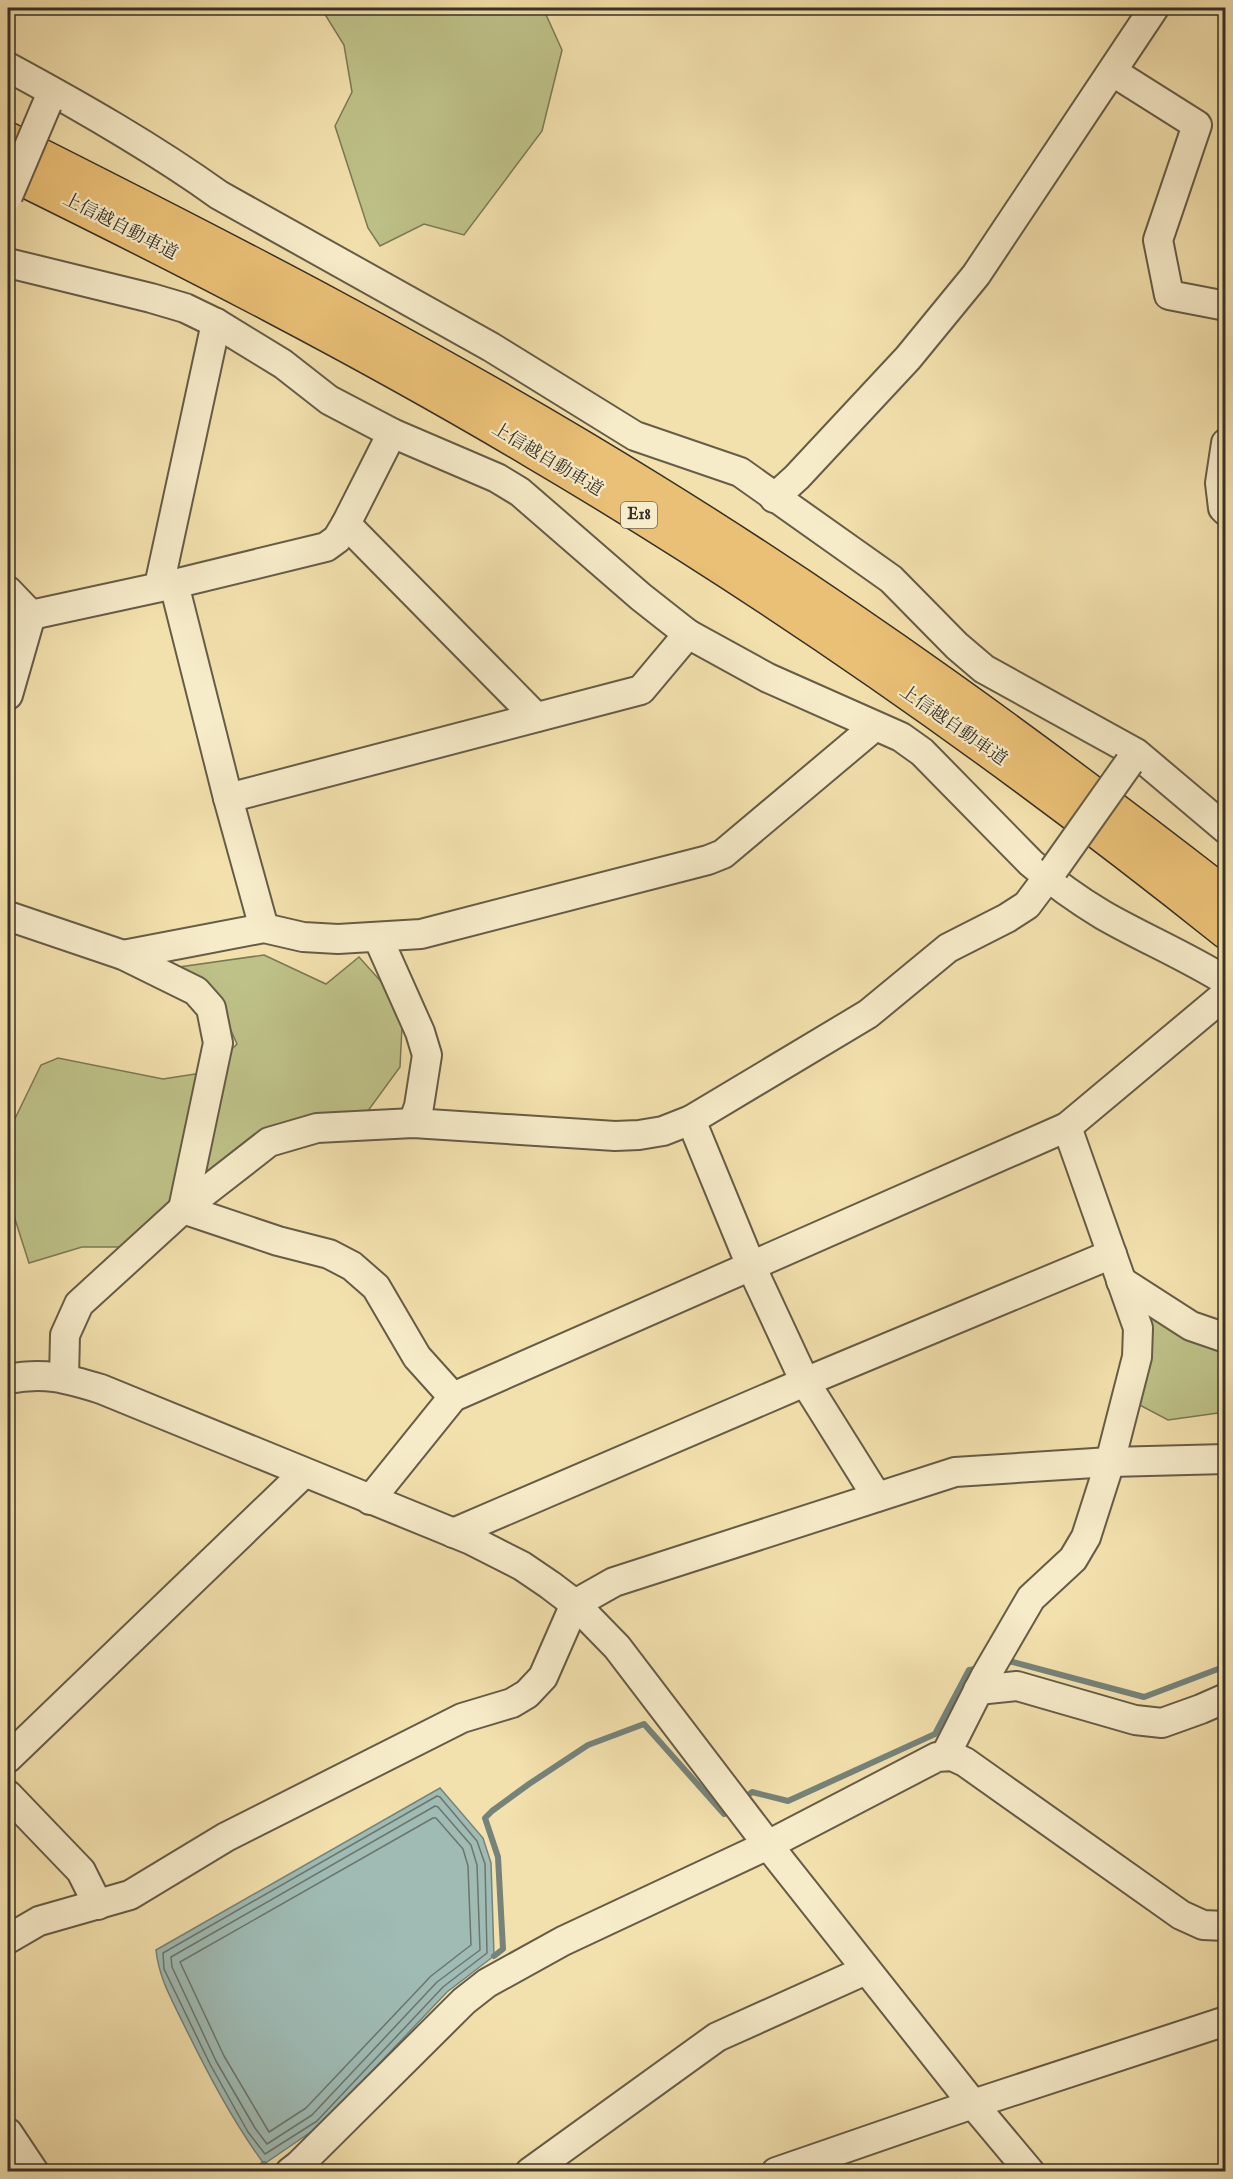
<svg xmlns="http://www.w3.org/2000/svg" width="1233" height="2179" font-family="'IM FELL English','Noto Serif JP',serif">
<rect width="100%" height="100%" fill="#f3e1ad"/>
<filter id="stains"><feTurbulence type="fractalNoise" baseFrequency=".00333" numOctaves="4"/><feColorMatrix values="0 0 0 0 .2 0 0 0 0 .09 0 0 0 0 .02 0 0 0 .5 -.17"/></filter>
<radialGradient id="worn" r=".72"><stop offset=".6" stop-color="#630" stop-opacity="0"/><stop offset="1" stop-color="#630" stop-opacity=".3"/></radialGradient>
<!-- green -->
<g fill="#bec288" stroke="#7a7956" stroke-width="1.5">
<polygon points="321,8 543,8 562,50 542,131 464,235 424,224 380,246 368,228 335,126 352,92 344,45"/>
<polygon points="264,955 326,984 359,957 403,1006 400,1067 362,1119 322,1117 184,1193 121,1247 82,1247 29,1263 14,1216 8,1184 8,1133 41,1065 58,1058 163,1079 208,1072 237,1044 218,1001 172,968"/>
<polygon points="1143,1313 1191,1340 1225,1352 1225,1412 1168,1420 1134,1402"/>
</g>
<!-- water -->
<path fill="#9fbbb4" stroke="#75837b" stroke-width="1.5" d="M440 1788 483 1838 491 1863 494 1956 447 1992 321 2125 264 2164C232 2120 207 2072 183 2023 171 1998 159 1978 156 1950Z"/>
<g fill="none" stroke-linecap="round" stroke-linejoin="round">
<!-- shore -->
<g stroke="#6b766c" stroke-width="1.5">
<polygon points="437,1796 440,1797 477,1841 485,1864 487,1953 443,1987 317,2121 265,2154 248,2132 210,2064 164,1969 163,1953"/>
<polygon points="435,1806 438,1807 471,1845 477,1865 480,1950 437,1982 312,2115 267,2144 255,2128 216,2061 172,1967 171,1957"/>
<polygon points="433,1818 436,1818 463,1849 468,1866 471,1945 431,1976 306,2108 269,2132 224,2056 180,1962"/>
</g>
<!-- stream -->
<g stroke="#75837b" stroke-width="6">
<polyline points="1005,1662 1009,1661 1144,1697 1226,1666"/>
<polyline points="742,1800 752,1792 788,1801 935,1734 969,1670 981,1668"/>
<polyline points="494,1956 503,1949 498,1857 485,1818 492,1811 529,1784 588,1745 644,1724 724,1814 732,1808"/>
<polyline points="142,2172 148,2172"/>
<polyline points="252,2172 264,2164"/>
</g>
<!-- minor casing -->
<g stroke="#665c47" stroke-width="32">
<g id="minor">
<path d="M8 67C80 106 152 147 219 195L491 347 635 436 740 472 891 579 957 646 984 669 1136 753 1226 829"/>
<polyline points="1113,72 1197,125 1158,240 1169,295 1226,306"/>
<path d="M8 263 151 298 185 308 216 323 283 364 329 400 392 433 497 478 520 492 641 597 688 634 768 678 901 737 922 752 1031 863C1053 882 1078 900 1103 915 1143 938 1186 956 1226 981"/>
<polyline points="1226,443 1220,483 1223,508 1226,511"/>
<polyline points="774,498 797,477 908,358 976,275 1154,8"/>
<polyline points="346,524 536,717"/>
<polyline points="174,584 228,798 264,928"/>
<polyline points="159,586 216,323"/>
<polyline points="8,591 31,615"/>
<polyline points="31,615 174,584 326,547 337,539 346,524 392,433"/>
<polyline points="8,695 31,615"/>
<polyline points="228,798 641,690 688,634"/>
<polyline points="8,916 123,955 196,991 211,1008 218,1043 183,1209 278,1241 329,1254 352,1266 376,1287 417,1357 453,1397"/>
<polyline points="378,938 420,1032 427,1055 419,1106 413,1123"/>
<polyline points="123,955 264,928 303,937 338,939 421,934 708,860 723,854 874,727"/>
<polyline points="691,1120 751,1266 805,1382 877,1497"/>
<polyline points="1121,1281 1191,1326 1226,1338"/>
<polyline points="64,1378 65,1335 79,1304 183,1209 269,1142 317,1128 413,1123 615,1136 639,1135 663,1131 691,1120 868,1014 948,948 1007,918 1027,905 1054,869"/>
<path d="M8 1379C45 1372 65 1378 101 1389L471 1540 522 1566 550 1585 575 1604 617 1647 768 1845 973 2104 1030 2172"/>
<polyline points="370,1500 453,1397 1067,1127 1226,994"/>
<polyline points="453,1533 805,1382 1112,1254"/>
<polyline points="978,1690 1017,1686 1135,1720 1162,1723 1201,1709 1226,1698"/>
<polyline points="945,1756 985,1677 1031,1598 1073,1559 1086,1537 1110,1462 1137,1357 1138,1328 1067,1127"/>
<polyline points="8,1758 304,1473"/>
<polyline points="8,1795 81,1871 98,1905"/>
<polyline points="8,1939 39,1921 130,1895 226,1837 462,1718 512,1703 527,1694 543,1677 575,1604 614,1582 955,1472 1110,1462 1226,1459"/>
<polyline points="8,2133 34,2172"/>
<polyline points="290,2172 299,2165 464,2001 487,1983 563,1941 768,1845 937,1757 952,1756 965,1762 1181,1915 1203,1925 1226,1926"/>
<polyline points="530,2172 717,2037 866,1970"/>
<polyline points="776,2172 973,2104 1226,2021"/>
</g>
</g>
<!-- highway casing -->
<g stroke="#373025" stroke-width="36">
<g id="highway">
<path d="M8 139C227 249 445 361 654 491 853 614 1042 752 1226 895"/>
<path d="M8 172C185 259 361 349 531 450 774 593 1006 756 1226 932"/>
</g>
</g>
<!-- minor -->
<use href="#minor" stroke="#f7ecca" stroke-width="28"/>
<!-- highway -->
<use href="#highway" stroke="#eac076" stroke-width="33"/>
<!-- minor-bridge casing -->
<g stroke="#665c47" stroke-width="32" stroke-linecap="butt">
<g id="minor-bridge">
<polyline points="8,196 47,104"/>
<polyline points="1054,869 1129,763"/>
</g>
</g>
<!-- minor-bridge -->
<use href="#minor-bridge" stroke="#f7ecca" stroke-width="28"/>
</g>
<g text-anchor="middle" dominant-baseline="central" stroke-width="4.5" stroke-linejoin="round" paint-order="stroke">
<!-- shield labels -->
<rect fill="#f7ecca" stroke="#716856" stroke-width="1.5" x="621" y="502" width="36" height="26" rx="4.5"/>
<g font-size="16" font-weight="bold" fill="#373025">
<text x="639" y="515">E18</text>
</g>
<!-- street labels -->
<g font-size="18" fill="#373025" stroke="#f7ecca">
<text transform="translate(120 227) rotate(27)">上信越自動車道</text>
<text transform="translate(547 460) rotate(31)">上信越自動車道</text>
<text transform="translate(953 726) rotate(35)">上信越自動車道</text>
</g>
</g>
<!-- margin -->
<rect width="1233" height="2179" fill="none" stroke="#f3e1ad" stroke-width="30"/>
<rect x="9" y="9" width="1215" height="2161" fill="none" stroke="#373025" stroke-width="3"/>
<rect x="15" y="15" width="1203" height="2149" fill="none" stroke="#373025" stroke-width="1.5"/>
<rect width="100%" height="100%" filter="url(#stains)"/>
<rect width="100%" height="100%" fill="url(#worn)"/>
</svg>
